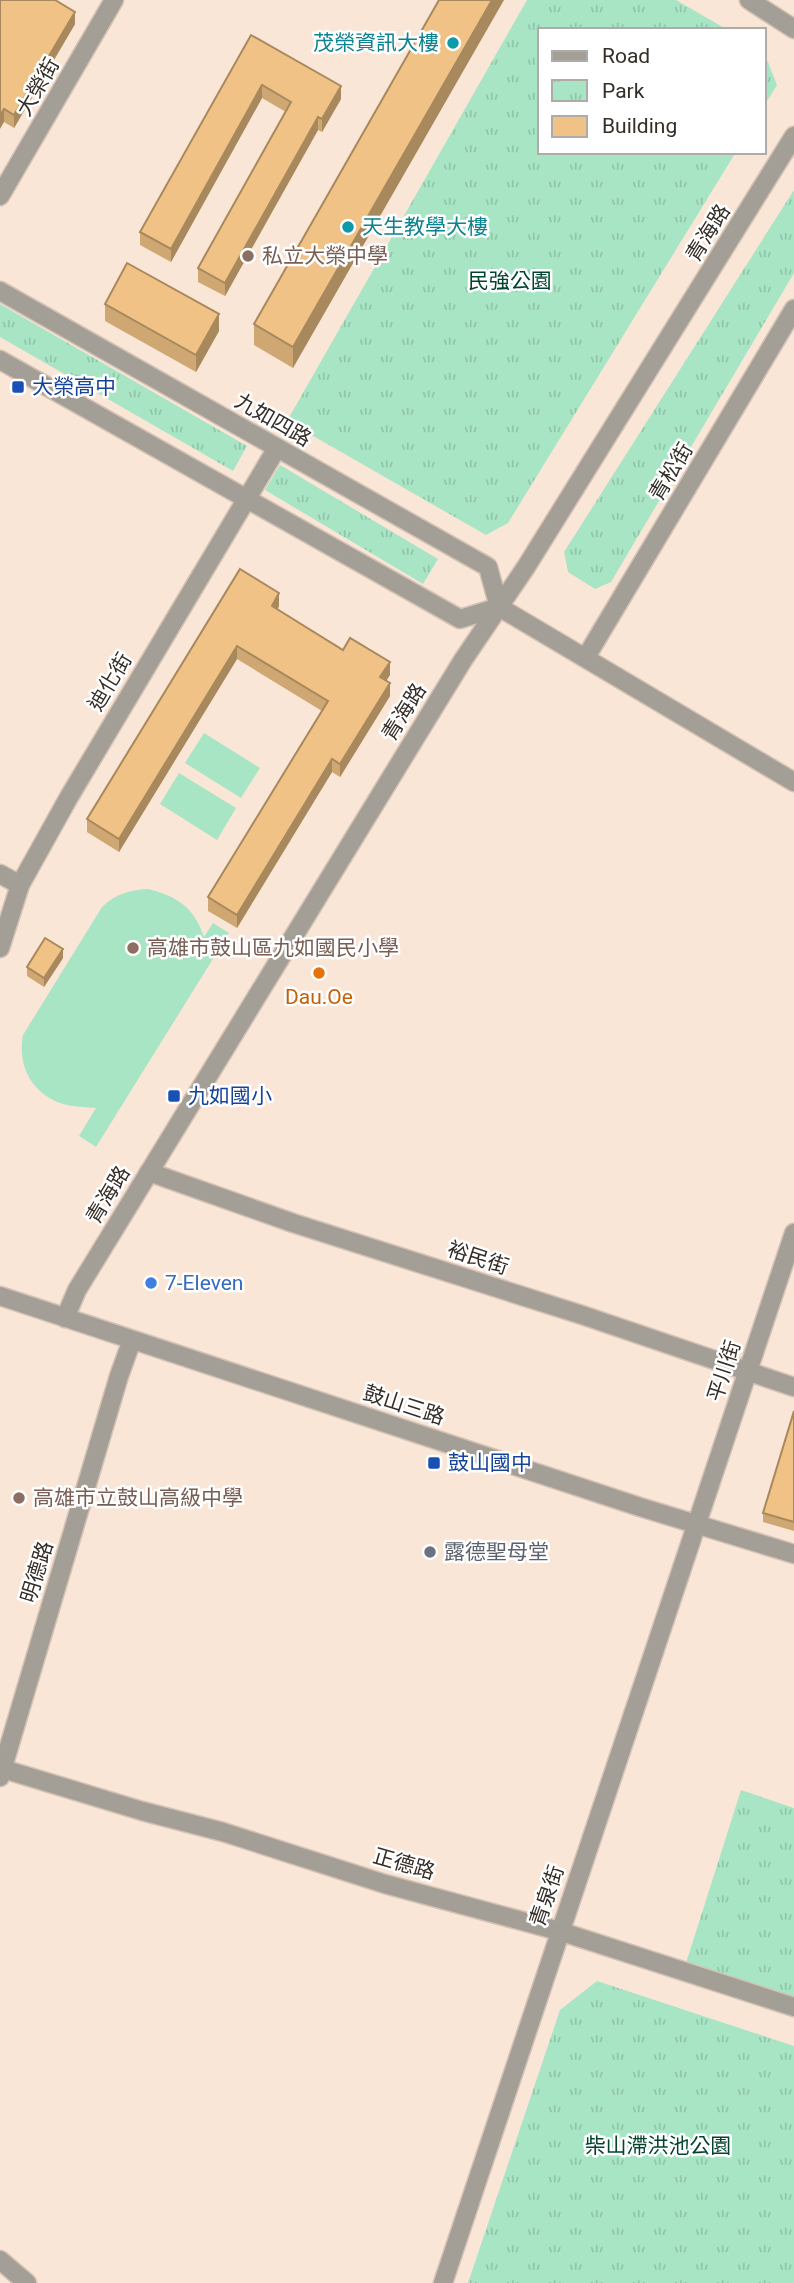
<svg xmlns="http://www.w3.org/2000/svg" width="794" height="2283" font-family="Roboto,'Noto Sans TC',sans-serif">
<defs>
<pattern id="park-tufts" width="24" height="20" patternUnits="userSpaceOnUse" patternTransform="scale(1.75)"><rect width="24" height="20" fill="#a8e5c5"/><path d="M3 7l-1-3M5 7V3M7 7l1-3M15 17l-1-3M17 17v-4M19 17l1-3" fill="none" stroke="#91c5a9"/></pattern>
</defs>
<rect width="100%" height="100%" fill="#fae6d7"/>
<!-- grass -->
<g fill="#a8e5c5">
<polygon points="204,733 260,768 241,798 185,763"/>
<polygon points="179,773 236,808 217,840 160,804"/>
<path d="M148 889C178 896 195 909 204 937L213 923 229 933 96 1147 79 1136 96 1108C85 1107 73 1107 63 1104 32 1094 17 1066 23 1035L102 907C116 894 129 890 148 889Z"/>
</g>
<!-- park -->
<g fill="url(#park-tufts)">
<polygon points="527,0 676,0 728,30 540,30 540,152 736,152 508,523 486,535 287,421"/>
<polygon points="764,52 777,85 764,106"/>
<polygon points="794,190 794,273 611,582 595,589 568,572 564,552"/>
<polygon points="0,304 247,446 233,471 0,337"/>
<polygon points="280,465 438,559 423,584 265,490"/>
<polygon points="741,1790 794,1808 794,1999 686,1963"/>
<polygon points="597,1981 794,2046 794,2283 468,2283 560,2010"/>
</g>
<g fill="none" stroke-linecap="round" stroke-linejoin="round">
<!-- minor casing -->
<g stroke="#d3c1b4" stroke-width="21">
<g id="minor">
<polyline points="0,196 114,0"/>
<polyline points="586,657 794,309"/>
<polyline points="0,874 20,885"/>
<polyline points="0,948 20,885 69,797 277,448"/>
<polyline points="149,1172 293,1223 582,1315 794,1387"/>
<polyline points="65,1318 77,1290 463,660 526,567 794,136"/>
<polyline points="0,1768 142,1811 223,1832 385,1884 559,1931 794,2007"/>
<polyline points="0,1777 119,1376 132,1340"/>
<polyline points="0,2260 27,2283"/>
<polyline points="443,2283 794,1233"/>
</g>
</g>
<!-- tertiary casing -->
<g stroke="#d3c1b4" stroke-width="21">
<g id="tertiary">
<polyline points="749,0 794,29"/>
<polyline points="0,291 488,567 499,607 794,782"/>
<polyline points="0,360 460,619 499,607"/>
<polyline points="0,1296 640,1507 794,1554"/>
</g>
</g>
<!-- minor -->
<use href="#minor" stroke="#a39f96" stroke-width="18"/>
<!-- tertiary -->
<use href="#tertiary" stroke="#a39f96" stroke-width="18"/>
</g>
<!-- wall -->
<g fill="#cea772">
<polygon points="0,0 75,24 14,128 4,122"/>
<polygon points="439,0 293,368 254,345 254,324"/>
<polygon points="251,35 341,99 322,132 318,130 225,296 198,282 198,268 286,112 262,98 171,262 140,245 140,232"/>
<polygon points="105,304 219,331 196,372 105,321"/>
<polygon points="240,569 279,606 278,609 343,650 390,675 386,681 390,696 340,777 332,772 237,928 208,911 208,897 322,711 237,659 119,852 87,832 87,819"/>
<polygon points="63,958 44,987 27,976 27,967"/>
<polygon points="794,1411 794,1531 763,1522 763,1513"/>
</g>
<!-- shaded-wall -->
<g fill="#a8885d">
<polygon points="492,0 504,0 293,368 293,347"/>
<polygon points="75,12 75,24 14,128 14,115"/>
<polygon points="262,85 262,98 171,262 171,249"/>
<polygon points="341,86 341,99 322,132 322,119"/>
<polygon points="4,109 4,122 0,129 0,116"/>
<polygon points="318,117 318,130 225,296 225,283"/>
<polygon points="219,314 219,331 196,372 196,355"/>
<polygon points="279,593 279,606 272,619 272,606"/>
<polygon points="237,646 237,659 119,852 119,839"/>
<polygon points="390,662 390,675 380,690 380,677"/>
<polygon points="390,683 390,696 340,777 340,764"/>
<polygon points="332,759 332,772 237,928 237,915"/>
<polygon points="63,949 63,958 44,987 44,978"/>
</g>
<!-- building -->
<g fill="#f0c285" stroke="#a8885d" stroke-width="2">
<polygon points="0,0 55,0 75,12 14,115 4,109 0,116"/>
<polygon points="439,0 492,0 293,347 254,324"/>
<polygon points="251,35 341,86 322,119 318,117 225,283 198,268 291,102 262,85 171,249 140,232"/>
<polygon points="127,263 219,314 196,355 105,304"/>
<polygon points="240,569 279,593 272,606 343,650 350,638 390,662 380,677 390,683 340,764 332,759 237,915 208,897 328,701 237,646 119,839 87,819"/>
<polygon points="45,938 63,949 44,978 27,967"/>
<polygon points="794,1411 794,1522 763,1513"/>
</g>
<!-- markers -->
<g fill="#0f9aa8" stroke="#fff" stroke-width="2.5">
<circle cx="453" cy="43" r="7"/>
<circle cx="348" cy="227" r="7"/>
</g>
<g fill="#8d6e63" stroke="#fff" stroke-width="2.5">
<circle cx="248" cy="256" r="7"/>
<circle cx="133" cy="948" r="7"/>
<circle cx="19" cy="1498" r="7"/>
</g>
<g fill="#1a4fb4" stroke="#fff" stroke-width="2.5">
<rect x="11" y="380" width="14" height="14" rx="3.5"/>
<rect x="167" y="1089" width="14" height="14" rx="3.5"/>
<rect x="427" y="1456" width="14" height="14" rx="3.5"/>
</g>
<circle fill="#e8710a" stroke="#fff" stroke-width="2.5" cx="319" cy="973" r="7"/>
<circle fill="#3f7fe0" stroke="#fff" stroke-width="2.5" cx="151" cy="1283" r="7"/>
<circle fill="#6b7280" stroke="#fff" stroke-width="2.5" cx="430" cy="1552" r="7"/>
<g text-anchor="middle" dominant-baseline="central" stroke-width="5" stroke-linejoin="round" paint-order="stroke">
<!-- culture labels -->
<g font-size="21" fill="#0d838f" stroke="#fff" text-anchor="end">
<text x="439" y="43">茂榮資訊大樓</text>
<text x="362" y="227" text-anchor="start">天生教學大樓</text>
</g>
<!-- street labels -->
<g font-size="21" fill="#352e28" stroke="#fff">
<text transform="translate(38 87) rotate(-60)">大榮街</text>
<text transform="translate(708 233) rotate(-58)">青海路</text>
<text transform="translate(273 420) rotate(30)">九如四路</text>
<text transform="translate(671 472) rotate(-59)">青松街</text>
<text transform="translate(110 682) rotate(-59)">迪化街</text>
<text transform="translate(404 712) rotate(-58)">青海路</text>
<text transform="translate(108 1195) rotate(-59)">青海路</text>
<text transform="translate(478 1258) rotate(18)">裕民街</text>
<text transform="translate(724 1371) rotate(-72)">平川街</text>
<text transform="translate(404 1405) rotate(18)">鼓山三路</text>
<text transform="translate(37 1572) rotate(-73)">明德路</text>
<text transform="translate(404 1864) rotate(16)">正德路</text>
<text transform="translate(547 1896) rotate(-71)">青泉街</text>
</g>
<!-- education labels -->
<g font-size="21" fill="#785e54" stroke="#fff" text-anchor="start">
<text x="262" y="256">私立大榮中學</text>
<text x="147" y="948">高雄市鼓山區九如國民小學</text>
<text x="33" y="1498">高雄市立鼓山高級中學</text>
</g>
<!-- park labels -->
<g font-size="21" fill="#02442c" stroke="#fff">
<text x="510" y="281">民強公園</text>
<text x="658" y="2146">柴山滯洪池公園</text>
</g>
<!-- transit labels -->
<g font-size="21" fill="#164399" stroke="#fff" text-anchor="start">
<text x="32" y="387">大榮高中</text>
<text x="188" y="1096">九如國小</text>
<text x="448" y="1463">鼓山國中</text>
</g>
<!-- food labels -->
<g font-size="21" fill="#c56008" stroke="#fff">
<text x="319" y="997">Dau.Oe</text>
</g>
<!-- shop labels -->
<g font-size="21" fill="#366cbe" stroke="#fff" text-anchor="start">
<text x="165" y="1283">7-Eleven</text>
</g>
<!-- worship labels -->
<g font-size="21" fill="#5b616d" stroke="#fff" text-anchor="start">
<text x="444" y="1552">露德聖母堂</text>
</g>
</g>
<!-- legend -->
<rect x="538" y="28" width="228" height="126" fill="#ffffff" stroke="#aeaba9" stroke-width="2"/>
<rect x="552" y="51" width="35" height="10" fill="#a39f96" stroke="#aeaba9" stroke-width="2"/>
<text x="602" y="63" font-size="21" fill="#352e28">Road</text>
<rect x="552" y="80" width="35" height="21" fill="url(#park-tufts)" stroke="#aeaba9" stroke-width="2"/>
<text x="602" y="98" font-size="21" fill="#352e28">Park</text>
<rect x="552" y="116" width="35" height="21" fill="#f0c285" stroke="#aeaba9" stroke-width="2"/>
<text x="602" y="133" font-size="21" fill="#352e28">Building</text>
</svg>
